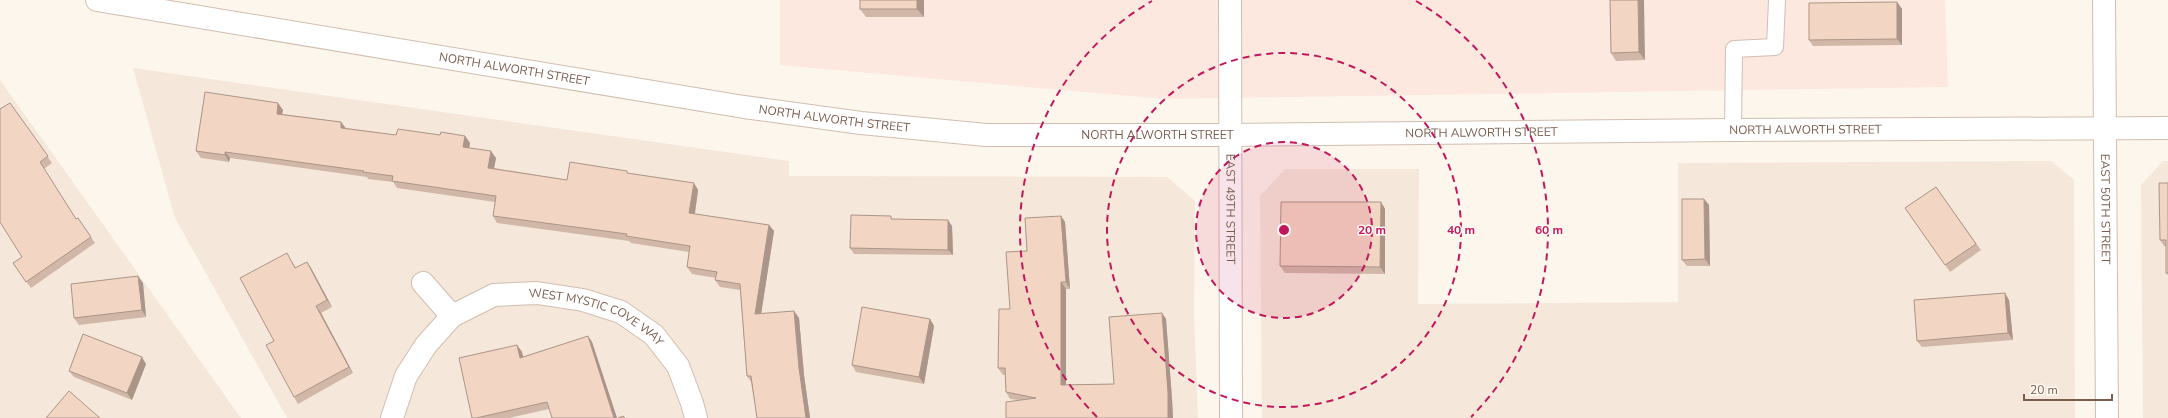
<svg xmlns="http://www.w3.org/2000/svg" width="2168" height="418" font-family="'Nunito Sans',sans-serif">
<rect width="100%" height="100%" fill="#fdf6ec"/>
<!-- residential -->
<g fill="#f5e8da">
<polygon points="133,68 789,161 789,176 1167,177 1195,201 1194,313 1198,418 287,418 175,218"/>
<polygon points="0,80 241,418 0,418"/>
<polygon points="2051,161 2074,180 2075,418 1262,418 1260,196 1285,169 1419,169 1418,304 1678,302 1678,163"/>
<polygon points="2163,161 2168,161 2168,418 2143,418 2141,185"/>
</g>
<!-- commercial -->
<polygon fill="#fde8e0" points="780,0 1945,0 1948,87 1163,99 780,65"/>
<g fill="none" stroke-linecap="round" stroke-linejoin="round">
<!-- service casing -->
<g stroke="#d1beb0" stroke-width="18">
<polyline id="service" points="1733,130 1734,49 1775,47 1777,0"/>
</g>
<!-- minor casing -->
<g stroke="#d1beb0" stroke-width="24">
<g id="minor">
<path id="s1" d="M1230 0 1231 418"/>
<path id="s2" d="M2104 0 2107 418"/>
<polyline points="423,283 452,316"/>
<path id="s3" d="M392 418 406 376 426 345 452 316 494 295 537 293 583 300 621 312 654 335 678 366 692 403 696 418"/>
</g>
</g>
<!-- tertiary casing -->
<g stroke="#d1beb0" stroke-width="24">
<g id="tertiary">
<path id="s4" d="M97 0 744 107 861 123 986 135H1231L1733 130 2168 128"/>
</g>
</g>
<!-- service -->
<use href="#service" stroke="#fff" stroke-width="16"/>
<!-- minor -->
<use href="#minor" stroke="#fff" stroke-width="22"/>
<!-- tertiary -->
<use href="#tertiary" stroke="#fff" stroke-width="22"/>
</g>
<!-- wall -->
<g fill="#d1b7a8">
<polygon points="860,0 924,0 924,17 866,17 860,9"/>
<polygon points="1610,0 1645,60 1616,61 1611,53"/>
<polygon points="1897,2 1902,9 1902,45 1813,46 1809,40"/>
<polygon points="10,103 52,163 44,169 76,219 78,218 95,243 31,288 13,263 22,257"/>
<polygon points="283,110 282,114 341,122 346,128 396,135 440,135 465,136 470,143 469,148 496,158 494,168 567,180 629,174 698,190 695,214 769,225 774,231 761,314 794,311 799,318 804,375 810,418 757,418 751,382 747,376 740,290 720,287 715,280 716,278 692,274 687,267 689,252 631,243 629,241 497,223 493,216 495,202 397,188 393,182 368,179 367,177 230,158 229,162 201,158 196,151"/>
<polygon points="2168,183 2168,275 2166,273 2166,246 2164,246 2160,240"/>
<polygon points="1936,187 1981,250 1950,272 1905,208"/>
<polygon points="1704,199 1709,205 1710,266 1687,266 1682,260"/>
<polygon points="1381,202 1385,209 1385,274 1285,273 1280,266"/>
<polygon points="1061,216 1065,222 1070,289 1066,289 1066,385 1114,384 1162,313 1166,319 1172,399 1173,418 1006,418 1018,400 1010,399 1006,392 1005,375 1003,375 998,368 1010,309"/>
<polygon points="952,226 953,255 854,254 850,248"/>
<polygon points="291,260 296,268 307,262 311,268 332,307 321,313 353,373 298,404 294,397"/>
<polygon points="143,283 146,317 79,325 74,318"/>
<polygon points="2009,300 2013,340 1922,347 1917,341"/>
<polygon points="930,319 934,326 924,384 856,372 852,365"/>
<polygon points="588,336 592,342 617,418 552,418 549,409 509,418 472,418 517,345 522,352 523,357"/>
<polygon points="146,364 132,400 74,377 69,371"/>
</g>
<!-- shaded-wall -->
<g fill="#aa9588">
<polygon points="917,0 924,0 924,17 917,9"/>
<polygon points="1638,0 1644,0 1645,60 1639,52"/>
<polygon points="1897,2 1902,9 1902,45 1897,39"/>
<polygon points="278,103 283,110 281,120 277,114"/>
<polygon points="341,122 346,129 341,128"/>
<polygon points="465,136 470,143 468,154 463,147"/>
<polygon points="491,151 496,158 493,174 488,168"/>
<polygon points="225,152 230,158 229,162 225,155"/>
<polygon points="694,183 698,190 694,219 689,213"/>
<polygon points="1704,199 1709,205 1710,266 1705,259"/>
<polygon points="1381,202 1385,209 1385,274 1380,267"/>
<polygon points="1061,216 1065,222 1070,289 1066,282"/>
<polygon points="948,220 952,226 953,255 948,250"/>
<polygon points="769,225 774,231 760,321 755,314"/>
<polygon points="307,262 311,268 332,307 327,300"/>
<polygon points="138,276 143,283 146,317 142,310"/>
<polygon points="1061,282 1066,289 1066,391 1061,385"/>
<polygon points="2005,293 2009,300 2013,340 2008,333"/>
<polygon points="316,306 321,313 353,373 349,367"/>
<polygon points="794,311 799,318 804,375 810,418 806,418 799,368"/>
<polygon points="1162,313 1166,319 1172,399 1173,418 1168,418"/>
<polygon points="930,319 934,326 924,384 919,377"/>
<polygon points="588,336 592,342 617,418 614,418"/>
<polygon points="517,345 522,352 525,364 520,358"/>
<polygon points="142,357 146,364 132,400 127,393"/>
</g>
<!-- building -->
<g fill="#f3d5c3" stroke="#aa9588">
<rect x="860" y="0" width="57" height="9"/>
<polygon points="1610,0 1638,0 1639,52 1611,53"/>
<polygon points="1897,2 1897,39 1809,40 1809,3"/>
<polygon points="205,92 278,103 277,114 341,122 341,128 396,135 398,129 440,135 441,132 465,136 463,147 491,151 488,168 567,180 570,162 627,171 627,173 694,183 689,213 769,225 755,314 794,311 799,368 806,418 757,418 751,376 747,376 740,284 715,280 717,272 687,267 690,246 626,236 627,234 493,216 496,196 392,181 393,176 363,172 364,171 225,152 225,155 196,151"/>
<polygon points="10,103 48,156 40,162 76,219 78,218 91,237 26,282 13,263 22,257 0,222 0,109"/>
<polygon points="2159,183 2168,183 2168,273 2166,273 2166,240 2160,240"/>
<polygon points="1936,187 1976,244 1945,265 1905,208"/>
<polygon points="1682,199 1704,199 1705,259 1682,260"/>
<polygon points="1281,202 1381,202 1380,267 1280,266"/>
<polygon points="851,215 891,216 891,219 948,220 948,250 850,248"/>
<polygon points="1061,216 1066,282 1061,282 1061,385 1114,384 1109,317 1162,313 1168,392 1168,418 1006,418 1006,402 1036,398 1006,392 1005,368 998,368 999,309 1010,309 1006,252 1027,251 1025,218"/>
<polygon points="287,253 295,268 307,262 327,300 316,306 349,367 294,397 266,345 274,341 240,278"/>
<polygon points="138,276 142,310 74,318 71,284"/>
<polygon points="2005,293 2008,333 1917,341 1914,300"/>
<polygon points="862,307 930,319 919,377 852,365"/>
<polygon points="83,334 142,357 127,393 69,371"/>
<polygon points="588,336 614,418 552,418 547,402 476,418 472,418 459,358 517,345 520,358"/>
<polygon points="69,391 100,418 46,418"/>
<polygon points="623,416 625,418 618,418"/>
</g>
<!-- distance rings -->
<circle cx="1284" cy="230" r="88" fill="#c2185b" fill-opacity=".12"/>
<g fill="none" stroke="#c2185b" stroke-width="2" stroke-dasharray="7 5">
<circle cx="1284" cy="230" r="88"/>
<circle cx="1284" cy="230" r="177"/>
<path d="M1097 417A265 265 0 0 1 1152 1M1416 1A265 265 0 0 1 1471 417"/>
</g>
<g text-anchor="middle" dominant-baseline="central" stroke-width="3" stroke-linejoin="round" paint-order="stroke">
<!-- street labels -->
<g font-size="12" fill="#7a5c4d" stroke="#fffaf3">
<text stroke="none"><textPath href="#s4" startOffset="423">NORTH ALWORTH STREET</textPath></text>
<text stroke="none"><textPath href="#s4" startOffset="747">NORTH ALWORTH STREET</textPath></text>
<text stroke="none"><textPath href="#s4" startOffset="1719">NORTH ALWORTH STREET</textPath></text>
<text stroke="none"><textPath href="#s4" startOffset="1395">NORTH ALWORTH STREET</textPath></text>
<text stroke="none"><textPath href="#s4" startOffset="1071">NORTH ALWORTH STREET</textPath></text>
<text stroke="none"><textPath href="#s1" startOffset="209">EAST 49TH STREET</textPath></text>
<text stroke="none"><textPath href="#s2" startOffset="209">EAST 50TH STREET</textPath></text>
<text stroke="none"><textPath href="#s3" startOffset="275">WEST MYSTIC COVE WAY</textPath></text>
</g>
</g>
<circle cx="1284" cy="230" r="6" fill="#c2185b" stroke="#fffaf3" stroke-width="2"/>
<g font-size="12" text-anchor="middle" font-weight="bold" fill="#c2185b" stroke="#fffaf3" stroke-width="3" stroke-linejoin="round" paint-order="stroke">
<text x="1372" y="234">20 m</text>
<text x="1461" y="234">40 m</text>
<text x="1549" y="234">60 m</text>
</g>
<!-- scale -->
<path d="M2024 394v6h88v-6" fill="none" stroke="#7a5c4d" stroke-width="2"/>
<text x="2030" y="394" font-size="12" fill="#7a5c4d" stroke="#fffaf3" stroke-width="3" paint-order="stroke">20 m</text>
</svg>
